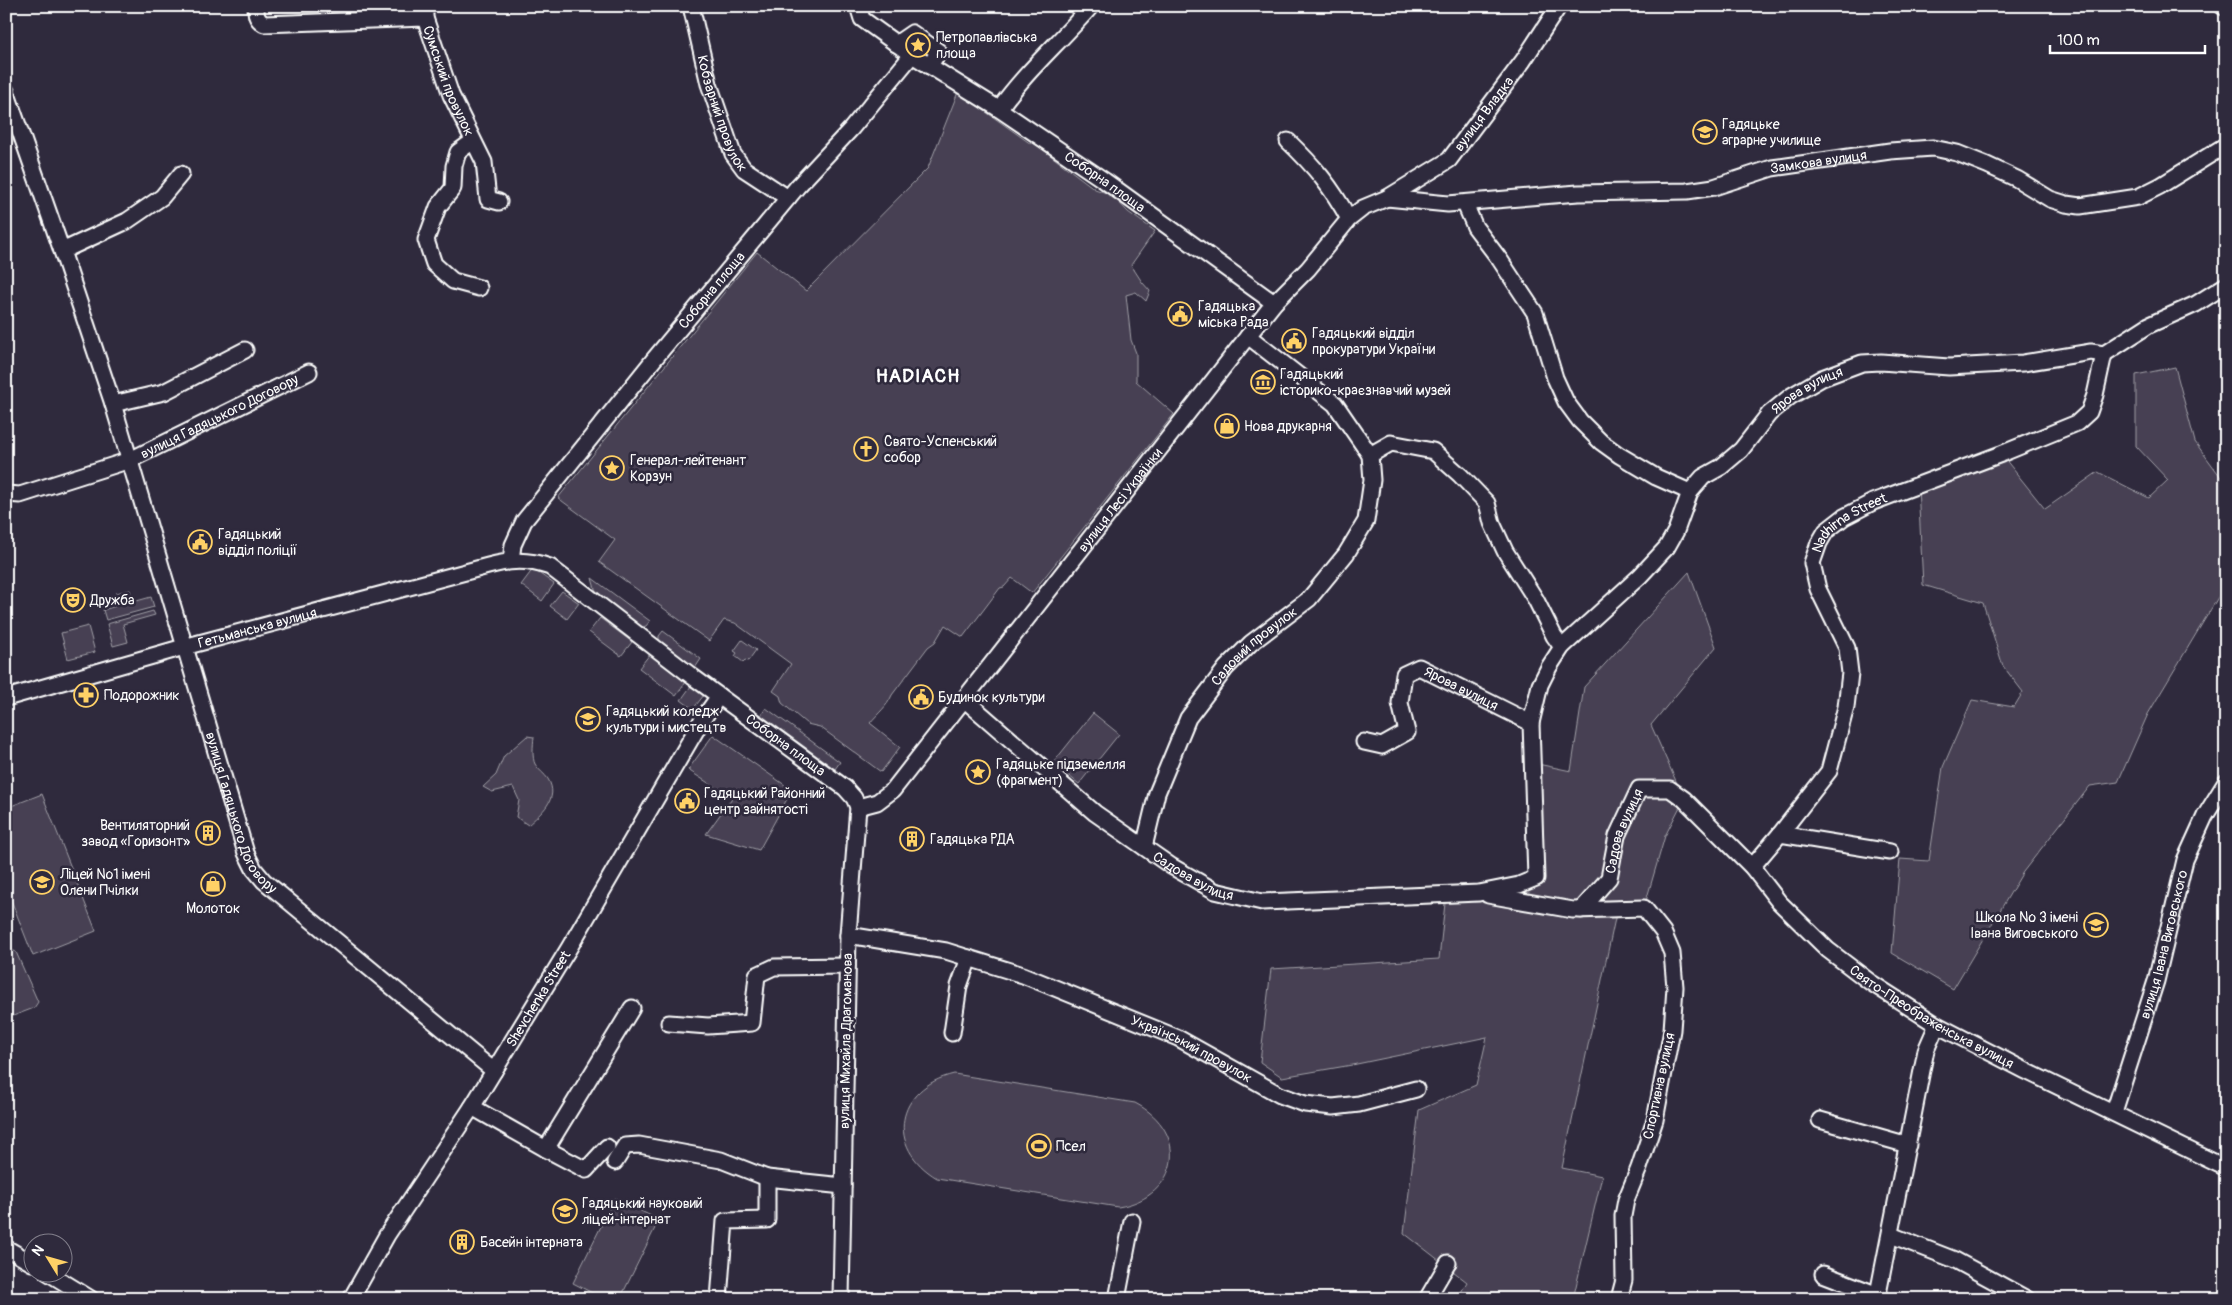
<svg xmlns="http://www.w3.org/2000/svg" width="2232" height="1305" font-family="Pangolin,sans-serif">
<rect width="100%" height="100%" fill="#2f2a3d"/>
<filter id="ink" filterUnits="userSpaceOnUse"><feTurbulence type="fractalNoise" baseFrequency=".02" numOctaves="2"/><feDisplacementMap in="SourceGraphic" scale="10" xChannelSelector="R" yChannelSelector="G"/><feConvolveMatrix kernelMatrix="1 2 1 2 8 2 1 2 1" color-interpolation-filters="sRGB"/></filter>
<g filter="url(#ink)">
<!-- green -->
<g fill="#464152" stroke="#a2a0a8">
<path d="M958 92 1031 144 1034 143 1095 189 1112 195 1128 212 1155 231 1131 265 1142 282 1150 291 1146 301 1136 292 1126 295 1131 340 1136 353V381L1174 414 1032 593 1012 578 1004 587 1000 588 963 637 945 625 935 642 928 647 892 695C887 707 878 713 870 723L900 747 881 772 820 727 807 724 782 703 780 696 773 691 791 664 735 623 724 620 709 641 599 562 615 540 558 498 757 252 806 291 928 168Z"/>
<polygon points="2175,367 2195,442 2226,484 2226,584 2148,714 2118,782 2090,786 2023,872 1953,989 1892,953 1900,859 1929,861 1943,767 1972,700 2014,707 2023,692 2003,666 1983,603 1923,585 1918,486 2001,454 2045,509 2098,472 2149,498 2168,480 2136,446 2136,375"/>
<polygon points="533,569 554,584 542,601 521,585"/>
<polygon points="1689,572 1716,647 1651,725 1684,799 1665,836 1644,908 1617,909 1562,1168 1602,1176 1573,1299 1457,1299 1467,1282 1404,1233 1419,1110 1476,1085 1487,1037 1352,1065 1282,1077 1260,1062 1271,969 1439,959 1446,894 1535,878 1533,763 1571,771 1584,687"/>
<polygon points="592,578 650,621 646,626 642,627 600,596 595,589"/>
<polygon points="130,590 133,602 151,597 154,607 106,620 103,610 119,605 116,593"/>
<polygon points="562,591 579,603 567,619 550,606"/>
<polygon points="153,611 155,615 123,624 128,642 113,646 107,624"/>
<polygon points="600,618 632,642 621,656 589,632"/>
<polygon points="88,626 95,652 68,659 61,633"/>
<polygon points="663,631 701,659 695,668 659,641 659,636"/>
<polygon points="742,640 756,650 748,661 745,660 743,662 735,656 737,653 734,651"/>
<polygon points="650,654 686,682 676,696 639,668"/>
<polygon points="691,686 704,695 693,709 681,700"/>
<polygon points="766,708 840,762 835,769 761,715"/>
<polygon points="1093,713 1119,734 1079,784 1053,763"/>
<polygon points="713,735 792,790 759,850 706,834 732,798 688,770"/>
<path d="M527 736 534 737C533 745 532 758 535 764 538 770 545 774 548 779 560 799 541 813 528 825L516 817 519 800 513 787 492 792 483 787 496 775 504 756Z"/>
<polygon points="42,794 96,931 33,956 6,887 6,808"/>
<polygon points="10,949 16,952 38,1002 34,1008 13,1016 6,1011 6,950"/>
<path d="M954 1074 1135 1103C1191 1132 1180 1197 1118 1207L937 1178C885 1147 895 1088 954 1074Z"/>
<polygon points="615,1198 659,1220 620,1299 604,1299 573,1283"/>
</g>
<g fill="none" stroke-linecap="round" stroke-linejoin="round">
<!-- minor casing -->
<g stroke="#fff" stroke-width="19">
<g id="minor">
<path d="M256 6C256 15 256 19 264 24L425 18"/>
<path id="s1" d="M425 6V18L451 95 484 162 488 199 499 202"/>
<path id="s2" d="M691 6 709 84 733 154 744 169 788 198"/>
<polyline points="858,6 862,19 912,55"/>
<polyline points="2222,6 2226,8"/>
<polyline points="896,44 912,33 939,52 929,66"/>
<path id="s3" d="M6 91 62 251 113 404 246 853 254 869 264 881 494 1071"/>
<path d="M999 109C1026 71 1061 41 1091 6"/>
<polyline points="473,141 458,152 454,166 453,188 438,207 426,240 434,264 453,281 479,288"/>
<path d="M1288 141C1314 166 1331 186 1349 219"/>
<path id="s4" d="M1387 198 1448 204 1578 193 1687 191 1714 187 1772 168 1890 151 1933 148 1957 153 1987 165 2017 179 2050 199 2066 204 2080 206 2138 197 2160 186 2226 145"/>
<polyline points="1465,204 1475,227 1500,260 1535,313 1555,378 1566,402 1580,421 1601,442 1619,455 1656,477 1690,492"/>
<polyline points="62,251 127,221 162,197 181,174"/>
<polyline points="1248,336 1335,404 1370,455"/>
<polyline points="113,404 164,392 245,350"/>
<polyline points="1370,455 1391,443 1433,451 1460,475 1487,503 1492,523 1505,551 1536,600 1554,636 1562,647"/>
<path id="s5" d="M6 494 20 495 130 460 309 372"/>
<path id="s6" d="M511 560 513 545 524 521 655 358 798 186 851 129 912 55 999 109 1105 181 1274 303"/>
<path id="s7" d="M6 698 184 647 488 566C511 560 527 559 550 567L693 677 845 788 854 798 858 807 848 935 841 1299"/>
<path id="s8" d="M964 699 1095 813 1171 866 1215 891 1262 902 1479 893 1519 885 1536 878 1531 723 1540 685 1549 667 1562 647 1640 576 1667 547 1676 531 1690 492 1703 477 1721 467 1741 450 1769 414 1791 396 1822 378 1862 363 1881 362 1949 367 2023 363 2091 352 2104 354 2149 325 2196 304 2226 285"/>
<path id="s9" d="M1364 742 1382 746 1407 732 1400 703 1404 674 1419 667 1531 723"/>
<path id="s10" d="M858 807 877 802 893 790 1248 336 1274 303 1308 269 1349 219 1363 208 1387 198 1449 160 1523 61 1559 6"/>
<path id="s11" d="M1780 834 1829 771 1846 707 1850 673 1847 648 1818 589 1812 563 1819 543 1826 531 1844 517 1873 502 2001 454 2077 423 2089 412 2095 395 2104 354"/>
<path id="s12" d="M1144 847 1157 793 1188 718 1226 668 1251 643 1309 599 1346 554 1366 521 1372 480 1370 455"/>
<polyline points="1752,867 1780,834 1890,852"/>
<polyline points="1488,895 1573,910 1644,908 1663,932 1672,953 1675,987 1672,1030 1655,1120 1639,1168 1626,1200 1623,1216 1624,1280 1619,1299"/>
<path id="s13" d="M1581 910 1609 878 1617 836 1639 789H1670L1684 799 1752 867 1779 902 1828 950 1870 982 1937 1025 2026 1071 2226 1168"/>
<path id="s14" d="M848 935 946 951 1023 975 1178 1038 1280 1095 1305 1104 1333 1107 1359 1104 1416 1089"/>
<polyline points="669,1023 708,1026 752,1023 757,975 774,967 847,966"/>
<polyline points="952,1033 959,986 969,958"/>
<polyline points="472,1107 546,1149 632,1008"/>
<path id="s15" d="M2114 1112 2156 981 2185 860 2205 816 2226 782"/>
<polyline points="1820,1120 1908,1145"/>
<polyline points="546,1149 586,1170 607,1147"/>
<polyline points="615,1162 625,1146 639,1145 721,1160 767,1178"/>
<polyline points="1891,1235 1955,1260 2027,1299"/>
<polyline points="6,1248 32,1263"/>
<polyline points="47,1272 91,1299"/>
<polyline points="1823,1274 1878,1295"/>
<path id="s16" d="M351 1299 387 1235 472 1107 569 948 702 720 719 696"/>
<polyline points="719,1299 725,1221 767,1220 767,1178 843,1186"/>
<polyline points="1117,1299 1132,1221"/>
<polyline points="1427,1299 1448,1263"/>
<polyline points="1877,1299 1926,1050 1937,1025"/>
</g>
</g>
<!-- minor -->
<use href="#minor" stroke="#2f2a3d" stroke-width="15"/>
</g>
</g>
<!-- icons -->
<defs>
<g id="sight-ring" transform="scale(1.25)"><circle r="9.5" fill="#2f2a3d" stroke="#ffd166" stroke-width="1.5"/><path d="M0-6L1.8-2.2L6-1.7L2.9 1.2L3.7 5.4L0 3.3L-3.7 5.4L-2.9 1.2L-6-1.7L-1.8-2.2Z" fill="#ffd166"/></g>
<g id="university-ring" transform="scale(1.25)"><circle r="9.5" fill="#2f2a3d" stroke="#ffd166" stroke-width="1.5"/><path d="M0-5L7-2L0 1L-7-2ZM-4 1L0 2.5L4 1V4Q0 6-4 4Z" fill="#ffd166"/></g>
<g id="civic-ring" transform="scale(1.25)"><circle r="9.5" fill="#2f2a3d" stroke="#ffd166" stroke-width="1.5"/><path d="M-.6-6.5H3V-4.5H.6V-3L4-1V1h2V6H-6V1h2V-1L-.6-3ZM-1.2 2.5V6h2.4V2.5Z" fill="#ffd166"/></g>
<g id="museum-ring" transform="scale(1.25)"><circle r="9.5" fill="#2f2a3d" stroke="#ffd166" stroke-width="1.5"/><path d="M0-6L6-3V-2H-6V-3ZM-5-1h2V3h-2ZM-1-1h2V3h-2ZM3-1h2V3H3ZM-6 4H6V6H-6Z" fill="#ffd166"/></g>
<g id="shop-ring" transform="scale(1.25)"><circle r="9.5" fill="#2f2a3d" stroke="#ffd166" stroke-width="1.5"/><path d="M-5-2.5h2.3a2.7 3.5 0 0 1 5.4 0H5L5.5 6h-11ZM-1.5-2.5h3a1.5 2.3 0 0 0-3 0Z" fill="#ffd166"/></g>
<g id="church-ring" transform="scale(1.25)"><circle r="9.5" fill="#2f2a3d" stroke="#ffd166" stroke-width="1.5"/><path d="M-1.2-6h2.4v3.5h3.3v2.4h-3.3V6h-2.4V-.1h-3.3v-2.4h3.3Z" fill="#ffd166"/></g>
<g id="theatre-ring" transform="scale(1.25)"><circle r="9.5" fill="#2f2a3d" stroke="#ffd166" stroke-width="1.5"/><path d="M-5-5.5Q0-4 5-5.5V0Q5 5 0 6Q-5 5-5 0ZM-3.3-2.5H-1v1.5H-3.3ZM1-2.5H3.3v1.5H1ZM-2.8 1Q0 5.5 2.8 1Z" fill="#ffd166"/></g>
<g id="pharmacy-ring" transform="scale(1.25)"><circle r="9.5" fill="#2f2a3d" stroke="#ffd166" stroke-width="1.5"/><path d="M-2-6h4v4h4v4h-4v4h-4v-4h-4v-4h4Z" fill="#ffd166"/></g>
<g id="building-ring" transform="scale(1.25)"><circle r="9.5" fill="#2f2a3d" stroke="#ffd166" stroke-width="1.5"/><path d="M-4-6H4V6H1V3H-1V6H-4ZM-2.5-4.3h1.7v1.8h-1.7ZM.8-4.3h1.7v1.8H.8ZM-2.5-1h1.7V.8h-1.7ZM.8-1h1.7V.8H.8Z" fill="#ffd166"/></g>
<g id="school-ring" transform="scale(1.25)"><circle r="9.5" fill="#2f2a3d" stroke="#ffd166" stroke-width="1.5"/><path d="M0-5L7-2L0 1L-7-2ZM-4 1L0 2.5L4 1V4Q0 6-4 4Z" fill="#ffd166"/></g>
<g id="stadium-ring" transform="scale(1.25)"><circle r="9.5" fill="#2f2a3d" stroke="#ffd166" stroke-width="1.5"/><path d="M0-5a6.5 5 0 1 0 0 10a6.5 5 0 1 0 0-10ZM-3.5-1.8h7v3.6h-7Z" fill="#ffd166"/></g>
</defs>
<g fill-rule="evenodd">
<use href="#sight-ring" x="918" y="45"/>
<use href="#university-ring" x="1705" y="132"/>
<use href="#civic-ring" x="1180" y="314"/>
<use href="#civic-ring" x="1294" y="341"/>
<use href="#museum-ring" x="1263" y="382"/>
<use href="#shop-ring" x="1227" y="426"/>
<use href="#church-ring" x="866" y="449"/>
<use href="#sight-ring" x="612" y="468"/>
<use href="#civic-ring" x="200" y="542"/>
<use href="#theatre-ring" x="73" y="600"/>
<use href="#pharmacy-ring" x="86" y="695"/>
<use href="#civic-ring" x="921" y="697"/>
<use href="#university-ring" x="588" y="719"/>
<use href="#sight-ring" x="978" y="772"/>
<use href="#civic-ring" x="687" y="801"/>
<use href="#building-ring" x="208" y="833"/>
<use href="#building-ring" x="912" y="839"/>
<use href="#school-ring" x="42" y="882"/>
<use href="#shop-ring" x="213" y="884"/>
<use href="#school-ring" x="2096" y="925"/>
<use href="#stadium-ring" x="1039" y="1146"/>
<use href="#school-ring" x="565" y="1211"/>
<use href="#building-ring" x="462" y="1242"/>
</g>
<g text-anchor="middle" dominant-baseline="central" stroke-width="5" stroke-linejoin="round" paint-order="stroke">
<!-- poi labels -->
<g font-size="14" fill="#fff" stroke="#2f2a3d" text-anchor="start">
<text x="936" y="37">Петропавлівська<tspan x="936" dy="16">площа</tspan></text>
<text x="1722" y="124">Гадяцьке<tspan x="1722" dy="16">аграрне училище</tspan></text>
<text x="1198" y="306">Гадяцька<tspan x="1198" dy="16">міська Рада</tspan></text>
<text x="1312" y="333">Гадяцький відділ<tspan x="1312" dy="16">прокуратури України</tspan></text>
<text x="1280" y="374">Гадяцький<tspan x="1280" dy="16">історико-краєзнавчий музей</tspan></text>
<text x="1244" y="426">Нова друкарня</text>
<text x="884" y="441">Свято-Успенський<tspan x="884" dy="16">собор</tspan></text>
<text x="630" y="460">Генерал-лейтенант<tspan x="630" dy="16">Корзун</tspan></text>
<text x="218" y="534">Гадяцький<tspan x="218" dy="16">відділ поліції</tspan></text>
<text x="90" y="600">Дружба</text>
<text x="104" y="695">Подорожник</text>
<text x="938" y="697">Будинок культури</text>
<text x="606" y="711">Гадяцький коледж<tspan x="606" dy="16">культури і мистецтв</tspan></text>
<text x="996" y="764">Гадяцьке підземелля<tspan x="996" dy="16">(фрагмент)</tspan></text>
<text x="704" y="793">Гадяцький Районний<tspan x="704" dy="16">центр зайнятості</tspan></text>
<text x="190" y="825" text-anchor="end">Вентиляторний<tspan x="190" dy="16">завод «Горизонт»</tspan></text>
<text x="930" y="839">Гадяцька РДА</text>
<text x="60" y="874">Ліцей №1 імені<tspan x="60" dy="16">Олени Пчілки</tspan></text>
<text x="213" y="908" text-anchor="middle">Молоток</text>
<text x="2078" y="917" text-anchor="end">Школа № 3 імені<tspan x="2078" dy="16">Івана Виговського</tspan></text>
<text x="1056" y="1146">Псел</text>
<text x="582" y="1203">Гадяцький науковий<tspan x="582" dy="16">ліцей-інтернат</tspan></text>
<text x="480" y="1242">Басейн інтерната</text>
</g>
<!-- street labels -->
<g font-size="14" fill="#fff" stroke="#2f2a3d">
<text stroke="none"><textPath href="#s1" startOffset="79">Сумський провулок</textPath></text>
<text stroke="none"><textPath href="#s2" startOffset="112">Кобзарний провулок</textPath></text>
<text stroke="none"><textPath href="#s10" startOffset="945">вулиця Владка</textPath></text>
<text stroke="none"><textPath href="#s4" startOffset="436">Замкова вулиця</textPath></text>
<text stroke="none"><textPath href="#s6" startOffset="879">Соборна площа</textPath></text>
<text stroke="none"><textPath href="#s6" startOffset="339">Соборна площа</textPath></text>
<text stroke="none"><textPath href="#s8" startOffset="1242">Ярова вулиця</textPath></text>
<text stroke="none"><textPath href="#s5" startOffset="229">вулиця Гадяцького Договору</textPath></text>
<text stroke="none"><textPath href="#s10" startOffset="408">вулиця Лесі Українки</textPath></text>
<text stroke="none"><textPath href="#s11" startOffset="356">Nadhirna Street</textPath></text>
<text stroke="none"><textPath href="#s7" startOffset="261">Гетьманська вулиця</textPath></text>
<text stroke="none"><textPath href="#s12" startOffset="235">Садовий провулок</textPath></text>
<text stroke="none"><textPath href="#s9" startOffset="170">Ярова вулиця</textPath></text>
<text stroke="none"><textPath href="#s7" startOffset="858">Соборна площа</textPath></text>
<text stroke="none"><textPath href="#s3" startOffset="760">вулиця Гадяцького Договору</textPath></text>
<text stroke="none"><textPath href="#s13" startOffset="92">Садова вулиця</textPath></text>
<text stroke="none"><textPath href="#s8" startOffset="291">Садова вулиця</textPath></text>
<text stroke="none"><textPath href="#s15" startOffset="175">вулиця Івана Виговського</textPath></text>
<text stroke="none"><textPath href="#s16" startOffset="354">Shevchenka Street</textPath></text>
<text stroke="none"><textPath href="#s13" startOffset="518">Свято-Преображенська вулиця</textPath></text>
<text transform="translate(846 1041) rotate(-89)">вулиця Михайла Драгоманова</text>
<text stroke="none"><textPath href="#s14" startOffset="364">Український провулок</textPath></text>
<text transform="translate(1659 1086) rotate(-78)">Спортивна вулиця</text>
</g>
<!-- district labels -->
<g font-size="19" font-weight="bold" letter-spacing="1" fill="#fff" stroke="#2f2a3d">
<text x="918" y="376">HADIACH</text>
</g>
</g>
<!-- margin -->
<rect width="2232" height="1305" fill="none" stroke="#2f2a3d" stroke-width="25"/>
<rect x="12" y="12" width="2207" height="1280" fill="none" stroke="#fff" stroke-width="2" filter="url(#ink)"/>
<!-- north arrow -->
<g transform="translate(48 1258) rotate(307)"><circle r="24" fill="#2f2a3d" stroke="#827f8b"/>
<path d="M0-4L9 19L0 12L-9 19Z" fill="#ffd166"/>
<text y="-8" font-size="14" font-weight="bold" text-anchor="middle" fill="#ffffff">N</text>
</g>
<!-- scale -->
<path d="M2050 45v8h155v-8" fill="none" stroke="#ffffff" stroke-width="2.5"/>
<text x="2057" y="45" font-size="15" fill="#ffffff" stroke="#2f2a3d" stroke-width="4" paint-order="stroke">100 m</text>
</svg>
